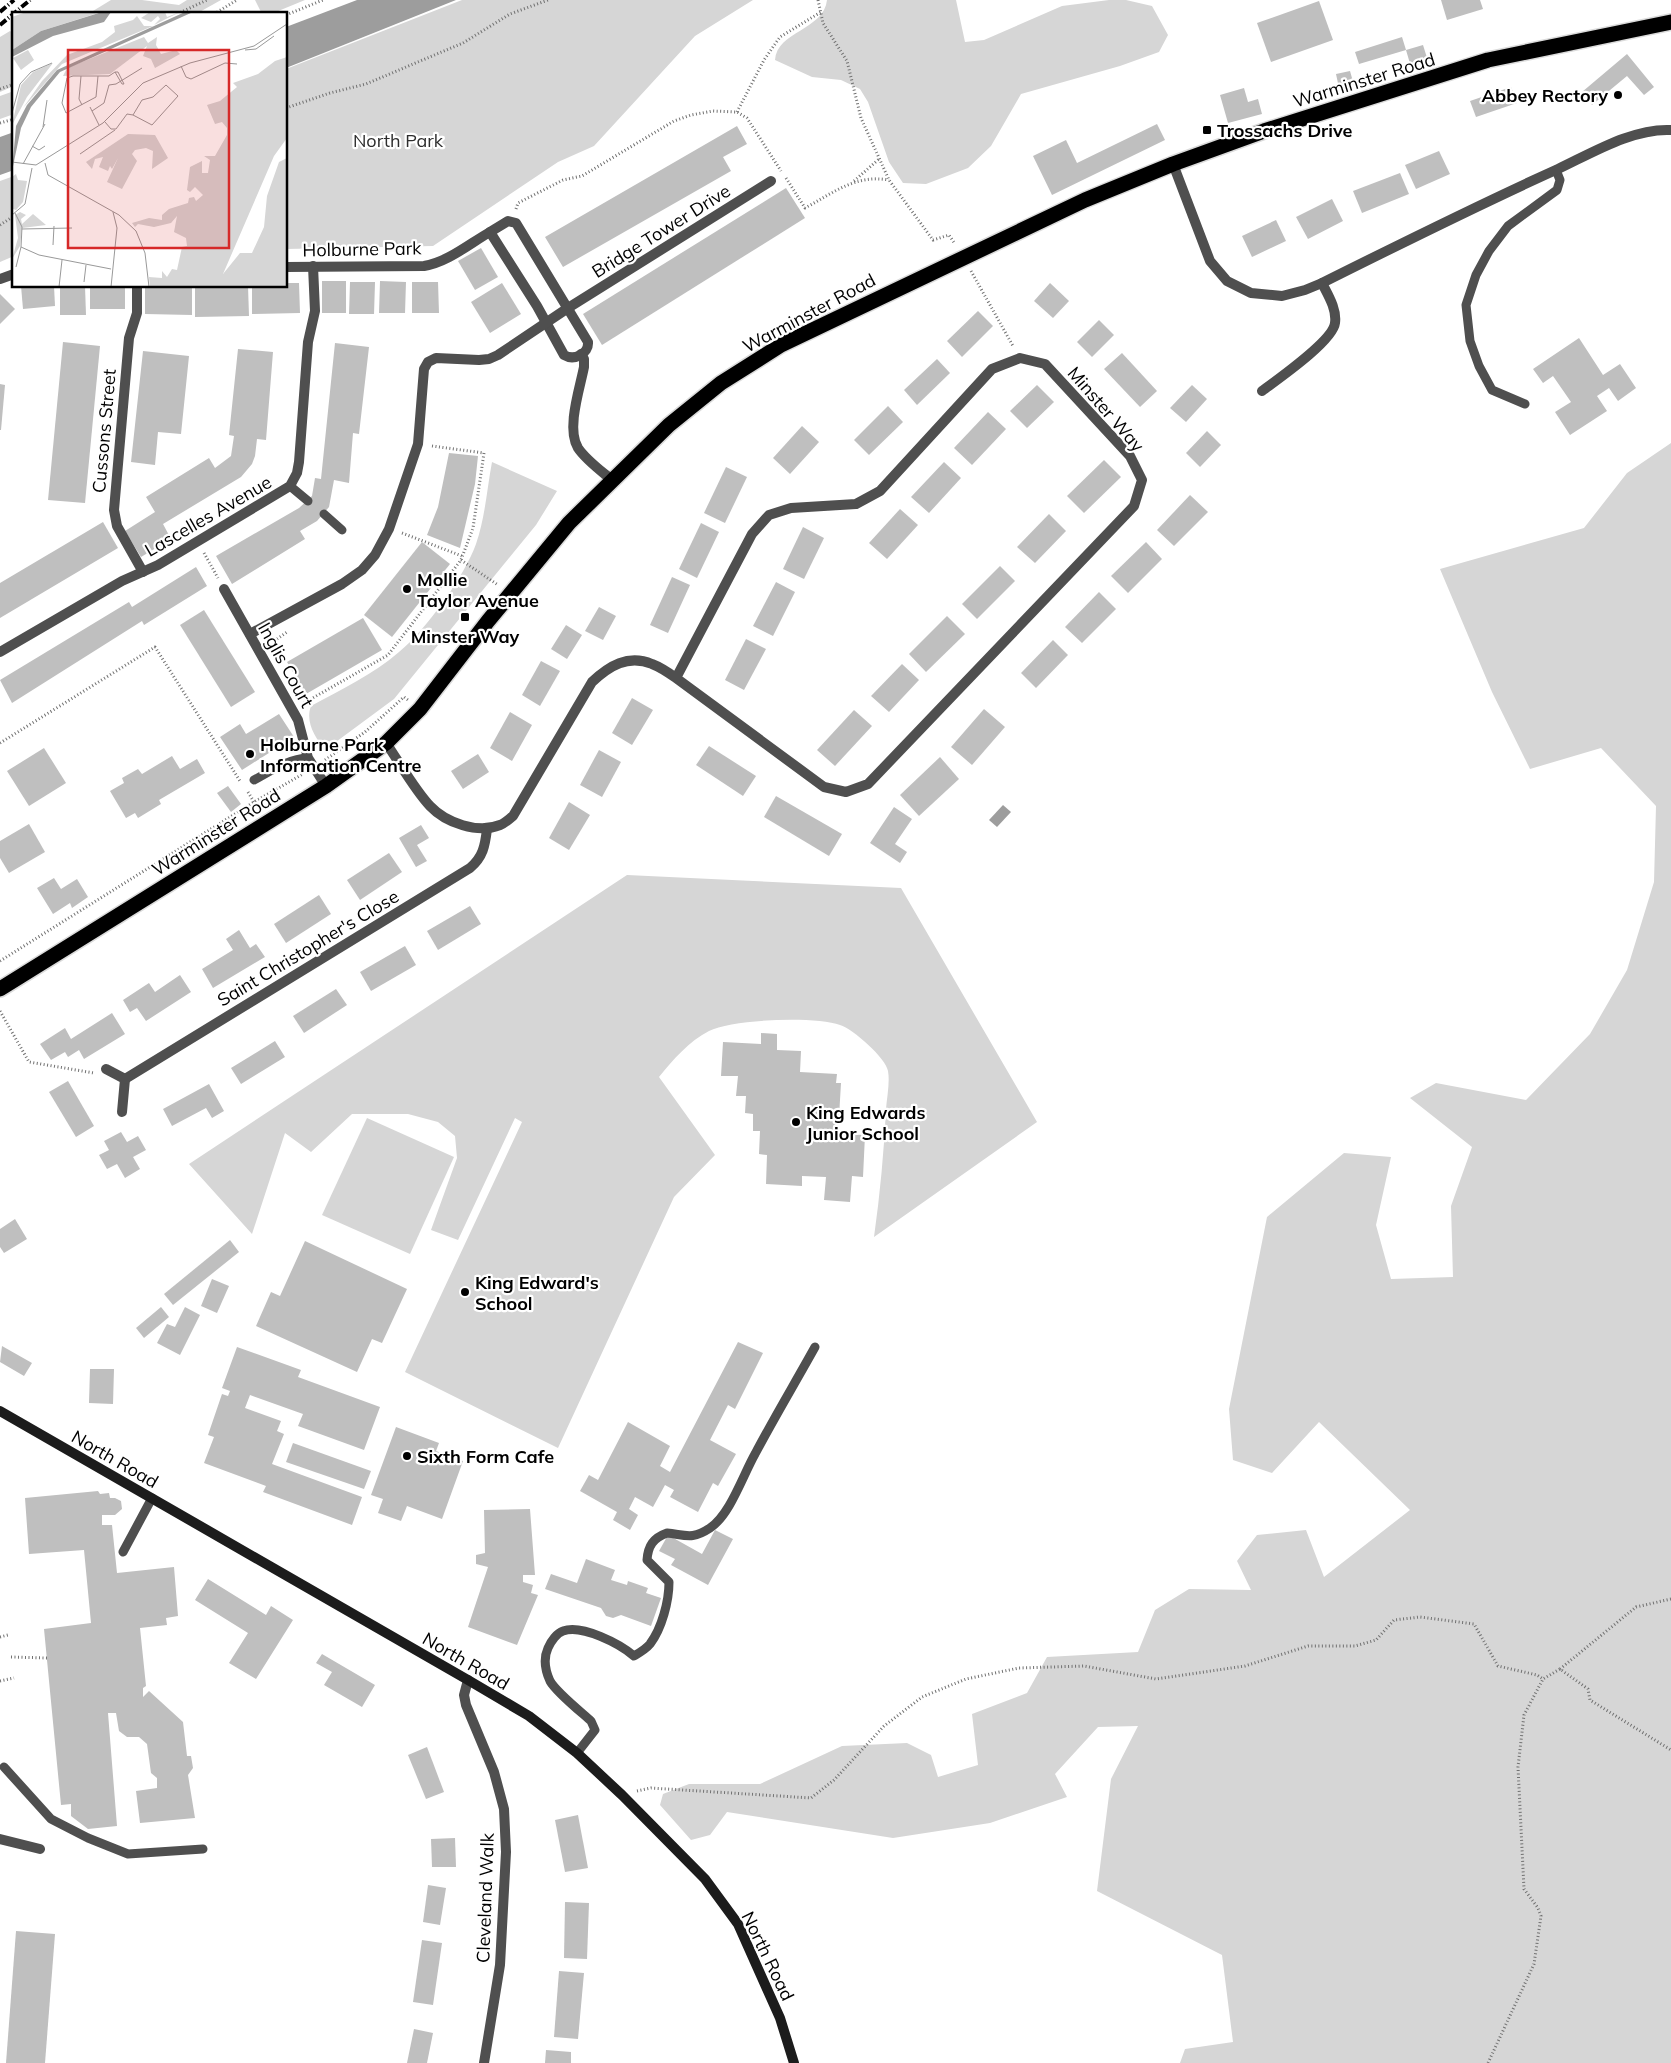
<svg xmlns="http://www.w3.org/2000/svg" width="1671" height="2063" font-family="Mulish,sans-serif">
<rect width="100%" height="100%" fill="#fff"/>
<!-- green -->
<g fill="#d6d6d6">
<polygon points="111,0 142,0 179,5 187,0 221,0 196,14 88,14"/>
<polygon points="255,0 305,0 271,14 262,14"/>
<polygon points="462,0 753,0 695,36 594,146 558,162 433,246 286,249 286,69"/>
<path d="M827 0H956L965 42 984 40 1062 6 1109 0H1126L1152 6 1168 35 1159 52 1120 66 1021 94 991 146 968 168 926 184 903 183 889 162 868 102 860 89 841 80 812 77 775 60C777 31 824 30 827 0Z"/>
<polygon points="10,31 14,34 14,86 0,92 0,37"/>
<polygon points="14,91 14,114 0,119 0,96"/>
<polygon points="14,176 14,256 0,262 0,181"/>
<polygon points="1671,443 1671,2063 1180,2063 1185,2049 1233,2042 1222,1955 1097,1891 1111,1779 1138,1726 1098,1727 1055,1774 1067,1797 990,1823 893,1838 727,1812 710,1835 691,1840 660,1805 663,1794 689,1784 760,1784 842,1746 907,1743 931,1755 938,1777 978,1765 972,1714 1027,1693 1047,1657 1138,1652 1155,1610 1189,1589 1251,1590 1237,1561 1257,1535 1306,1530 1324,1577 1410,1510 1319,1422 1272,1473 1233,1460 1229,1409 1267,1217 1344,1153 1391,1157 1376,1225 1391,1279 1453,1277 1451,1206 1472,1147 1410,1098 1436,1083 1526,1100 1590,1034 1627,970 1654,882 1656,806 1601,748 1530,769 1492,692 1440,569 1584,528 1627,473"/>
<path d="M492 462 557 491 536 525 394 699 325 750C315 737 305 722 311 706 340 690 374 674 399 652 426 630 464 577 476 544 485 518 487 489 492 462Z"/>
<path d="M627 875 901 888 1037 1122 874 1237C880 1194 884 1152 886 1109 887 1097 890 1082 888 1071 886 1058 853 1029 840 1025 816 1016 732 1019 709 1031 689 1041 673 1060 659 1077L715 1155 674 1197 558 1448 405 1372 522 1122 515 1118 458 1240 431 1230 457 1158 455 1136 438 1122 408 1114H352L311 1152 285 1133 252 1234 189 1164Z"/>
<polygon points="367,1118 454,1157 410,1254 322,1215"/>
</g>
<!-- water -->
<g fill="#9d9d9d">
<polygon points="357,0 456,0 286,68 286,27"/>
<polygon points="14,132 14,170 0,175 0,137"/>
<polygon points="1003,805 1011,812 997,827 989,820"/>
</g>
<!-- building -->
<g fill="#bfbfbf">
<polygon points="1441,0 1480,0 1483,9 1447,20"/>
<polygon points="1319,1 1333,40 1271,62 1257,23"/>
<polygon points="1402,37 1406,50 1423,45 1428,61 1411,67 1406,50 1359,64 1355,52"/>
<polygon points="1627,54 1654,87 1644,95 1627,76 1592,105 1582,92"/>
<polygon points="1350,71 1354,85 1339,88 1336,74"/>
<polygon points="1511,87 1517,103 1476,117 1470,101"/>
<polygon points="1244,88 1248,102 1258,99 1262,114 1228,123 1220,95"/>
<polygon points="1157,124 1165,140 1052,195 1033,156 1066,140 1077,163"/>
<polygon points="737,126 747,144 723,157 731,171 563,267 545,237"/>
<polygon points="1439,151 1450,174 1416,189 1405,165"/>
<polygon points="1400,173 1409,194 1362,213 1353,191"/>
<polygon points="786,188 805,218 602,345 583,314"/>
<polygon points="1332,199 1343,221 1308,239 1296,217"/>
<polygon points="1276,220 1286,241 1252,257 1242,236"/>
<polygon points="481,248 498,277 475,290 458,261"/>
<rect x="322" y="281" width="24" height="32"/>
<polygon points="380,281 406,282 405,313 379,313"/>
<polygon points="350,282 375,282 374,314 349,314"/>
<polygon points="412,282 438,282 439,313 412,313"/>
<polygon points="286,283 299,283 300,313 252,314 252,286 286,286"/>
<polygon points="502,283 521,314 490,333 471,302"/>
<polygon points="1050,283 1069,301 1053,318 1034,301"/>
<polygon points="21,286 54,286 55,306 23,309"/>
<polygon points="60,286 85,286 86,315 60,315"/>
<rect x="90" y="286" width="35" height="23"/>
<polygon points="145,286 192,286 192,315 145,314"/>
<polygon points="195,286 248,286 249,316 195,317"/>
<polygon points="0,294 15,309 0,324"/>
<polygon points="978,311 993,326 962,357 947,341"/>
<polygon points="1099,320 1114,335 1092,357 1077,342"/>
<polygon points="1579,338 1603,375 1620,364 1636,388 1618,401 1609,388 1597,396 1607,411 1570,435 1555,412 1571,402 1553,376 1543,383 1533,369"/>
<polygon points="63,342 100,346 85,503 48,500"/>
<polygon points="335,343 369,347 359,434 353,433 349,483 334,480 329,507 317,521 300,531 305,539 232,584 216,556 299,508 312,496 315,478 321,479"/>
<polygon points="238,349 273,352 266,440 257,439 255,456 252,464 241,477 163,524 171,539 141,557 125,531 155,512 146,497 209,458 215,468 231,456 234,436 229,435"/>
<polygon points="143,351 189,356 181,434 158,432 155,465 131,462"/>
<polygon points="1122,353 1157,391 1140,407 1104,369"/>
<polygon points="937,359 950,373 917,405 904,390"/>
<polygon points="0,384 5,385 1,430 0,430"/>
<polygon points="1037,385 1054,402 1027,428 1010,411"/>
<polygon points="1192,385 1207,399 1186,422 1170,408"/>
<polygon points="888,406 903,422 869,455 854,440"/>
<polygon points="988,412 1006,429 972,465 954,448"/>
<polygon points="802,426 819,442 790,474 773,458"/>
<polygon points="1207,431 1221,445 1200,467 1186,453"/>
<polygon points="449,453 478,456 475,484 460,548 427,535 438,507"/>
<polygon points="1104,460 1121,477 1084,513 1067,496"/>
<polygon points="944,462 961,478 929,513 911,497"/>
<polygon points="726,467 747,477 725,523 704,513"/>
<polygon points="1190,495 1208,512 1174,546 1157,530"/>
<polygon points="900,509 918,525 887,559 869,543"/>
<polygon points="1049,514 1066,531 1035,563 1017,547"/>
<polygon points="103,522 118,548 0,618 0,583"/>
<polygon points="701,523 719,532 697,578 679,569"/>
<polygon points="803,527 824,538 804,579 783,569"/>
<polygon points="422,542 450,564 392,637 364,615"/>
<polygon points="1146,542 1162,559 1128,593 1111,576"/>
<polygon points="1000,566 1015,581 977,619 962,604"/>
<polygon points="196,567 207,586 144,625 142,621 12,703 0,680 129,602 132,607"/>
<polygon points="672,577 690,585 668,633 650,625"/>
<polygon points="776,582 795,592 773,636 753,626"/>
<polygon points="1099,592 1116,609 1082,643 1065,627"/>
<polygon points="599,607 616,616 603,640 585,631"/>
<polygon points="204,610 255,692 231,707 180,625"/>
<polygon points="947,616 965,634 926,672 909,654"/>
<polygon points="363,618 382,650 306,694 287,662"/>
<polygon points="566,625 582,635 567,659 551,649"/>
<polygon points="746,639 766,649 744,690 725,680"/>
<polygon points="1053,640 1068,655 1036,688 1021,673"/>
<polygon points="541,661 560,671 540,706 522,695"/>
<polygon points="902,664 919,680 889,712 871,696"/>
<polygon points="632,698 653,710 632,745 612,733"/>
<polygon points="984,709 1005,727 972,765 951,747"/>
<polygon points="854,710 872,726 835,766 817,750"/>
<polygon points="510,712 532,725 512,761 490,748"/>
<polygon points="279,714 294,737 242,770 220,737 240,724 246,734"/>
<polygon points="709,746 756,776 743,796 696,765"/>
<polygon points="44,748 66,783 29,806 7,771"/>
<polygon points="599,750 621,762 602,797 580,785"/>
<polygon points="478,754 489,772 463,789 451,771"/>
<polygon points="172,756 180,769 197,759 205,773 159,800 161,804 138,818 135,813 126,818 110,791 124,783 122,778 138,769 142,774"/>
<polygon points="940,757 959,779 919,816 900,795"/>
<polygon points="228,786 241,804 231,812 217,793"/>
<polygon points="776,796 842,834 829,856 764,817"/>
<polygon points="569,802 590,815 569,850 549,838"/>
<polygon points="894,807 912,819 895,844 907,852 900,863 870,843"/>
<polygon points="29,824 45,852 9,873 0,858 0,841"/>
<polygon points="421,825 429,838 417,845 427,861 416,867 399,838"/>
<polygon points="389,853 402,872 360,900 347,880"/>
<polygon points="54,878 61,889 77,879 88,897 72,908 70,903 53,914 37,888"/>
<polygon points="319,895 331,914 286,943 274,924"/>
<polygon points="470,906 481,924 438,950 427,931"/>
<polygon points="239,930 250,948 256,944 265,957 213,988 202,969 233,950 226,939"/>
<polygon points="405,946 416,965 371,991 360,972"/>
<polygon points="180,975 191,992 146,1021 137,1008 130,1012 123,1000 149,983 155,992"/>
<polygon points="336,989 347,1005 304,1033 293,1016"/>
<polygon points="112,1013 125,1034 84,1059 79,1050 68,1057 65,1052 51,1060 40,1044 65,1028 71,1039"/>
<polygon points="761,1033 777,1034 777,1050 801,1051 800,1072 837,1074 836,1083 841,1083 838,1134 865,1135 863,1177 852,1176 850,1202 824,1200 826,1177 802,1176 802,1186 766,1184 767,1155 759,1154 760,1131 753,1131 753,1114 745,1113 746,1096 736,1096 738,1076 721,1076 723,1042 761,1044"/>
<polygon points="275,1041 285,1057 241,1084 231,1068"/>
<polygon points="68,1081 94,1126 76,1137 49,1092"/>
<polygon points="209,1084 224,1111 212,1118 206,1108 172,1126 163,1109"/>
<polygon points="121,1132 127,1142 138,1136 146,1150 133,1157 140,1169 125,1178 117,1164 107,1169 99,1155 109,1150 104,1141"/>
<polygon points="15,1219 27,1239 4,1253 0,1247 0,1229"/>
<polygon points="230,1240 239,1252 173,1305 164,1294"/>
<polygon points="305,1241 407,1289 382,1343 372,1339 357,1372 256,1326 271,1292 280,1296"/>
<polygon points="212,1279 229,1286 217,1313 201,1306"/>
<polygon points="161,1307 169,1317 144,1338 136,1328"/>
<polygon points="185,1307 200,1315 180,1355 157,1343 167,1324 175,1327"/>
<polygon points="738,1342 763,1353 735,1409 728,1405 710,1440 736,1454 718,1486 713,1483 698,1512 670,1497 674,1490 665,1485 653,1507 635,1497 629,1509 638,1515 630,1530 613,1520 617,1512 580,1491 589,1475 598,1480 628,1422 670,1446 660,1466 670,1472"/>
<polygon points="2,1346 32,1363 24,1376 0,1362"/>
<polygon points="237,1347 301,1370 298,1377 380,1407 364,1450 298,1426 303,1414 250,1395 245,1408 281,1421 277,1431 284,1434 272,1464 362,1497 352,1525 263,1492 266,1486 204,1463 214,1437 208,1435 222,1394 228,1396 230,1391 222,1388"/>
<polygon points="90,1369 114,1369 113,1404 89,1403"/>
<polygon points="396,1427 439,1443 436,1451 463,1461 442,1519 407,1506 401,1521 378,1513 383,1499 371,1495"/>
<polygon points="293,1443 371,1471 364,1489 286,1462"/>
<polygon points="98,1491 100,1494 109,1493 110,1498 115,1498 121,1501 122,1509 115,1515 102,1515 102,1525 112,1525 117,1573 174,1567 178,1616 166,1618 167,1625 140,1628 146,1686 143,1688 143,1697 149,1691 183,1722 187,1756 191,1756 193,1768 188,1775 195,1818 140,1823 136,1791 157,1788 157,1778 151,1773 147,1744 139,1737 127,1737 119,1731 116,1713 108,1713 117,1826 88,1829 71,1816 71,1804 61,1805 44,1629 91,1623 84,1550 29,1554 25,1498"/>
<polygon points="530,1509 535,1575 523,1575 523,1582 533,1585 531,1593 538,1595 517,1645 468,1627 488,1567 476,1564 476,1555 485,1553 484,1510"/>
<polygon points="715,1530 733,1539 708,1585 671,1565 675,1559 659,1551 668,1535 702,1554"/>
<polygon points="586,1559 615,1570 611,1580 627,1585 628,1581 648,1588 646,1593 661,1598 651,1626 621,1615 613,1618 606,1616 601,1608 545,1589 551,1574 577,1583"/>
<polygon points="208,1579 266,1615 271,1606 293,1620 256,1679 229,1663 248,1633 195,1600"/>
<polygon points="322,1654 375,1685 362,1707 324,1685 332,1672 316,1663"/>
<polygon points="427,1747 444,1792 426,1799 408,1755"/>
<polygon points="578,1815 588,1868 565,1872 555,1820"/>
<polygon points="455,1838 456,1867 432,1867 431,1839"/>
<polygon points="428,1885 446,1888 440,1925 423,1922"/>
<polygon points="565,1902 589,1903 587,1959 564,1958"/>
<polygon points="16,1931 55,1934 45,2063 6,2063"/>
<polygon points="422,1940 442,1943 433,2005 413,2002"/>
<polygon points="559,1971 584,1973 578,2039 554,2037"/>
<polygon points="414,2029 433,2033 427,2063 407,2063"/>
<polygon points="546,2050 571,2052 571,2063 545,2063"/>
</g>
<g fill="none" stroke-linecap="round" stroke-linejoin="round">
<!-- highway casing -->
<g stroke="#dbdbdb" stroke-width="18">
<polyline id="highway" points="0,989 326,786 386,743 420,709 488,621 569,523 669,425 721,383 781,345 1085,200 1173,164 1264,131 1488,60 1671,22"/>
</g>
<!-- path -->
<g stroke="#717171" stroke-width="3" stroke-dasharray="1 2.5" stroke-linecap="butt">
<polyline points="818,0 823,23 847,61 861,118 889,180 933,240 949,235 955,244"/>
<polyline points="177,14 207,0"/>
<polyline points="214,14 237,0"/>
<polyline points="286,15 323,0"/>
<polyline points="0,89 14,84"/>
<polyline points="286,108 330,93 366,84 425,59 463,43 510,14 548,0"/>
<polyline points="737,112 764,60 780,37 821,12"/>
<polyline points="0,123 14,119"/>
<path d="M786 178 805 208C833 193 856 174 889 180"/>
<polyline points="854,181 879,159"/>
<polyline points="516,209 518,203 563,180 582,176 674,121 691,115 713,111 737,112 747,118 781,171"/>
<polyline points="0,225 14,216"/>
<polyline points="971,271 1013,346"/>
<polyline points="402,533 462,556"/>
<polyline points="204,553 218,578"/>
<polyline points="461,560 498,585"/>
<polyline points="277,639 287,632"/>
<polyline points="304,703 388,655 461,560 473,528 484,453 432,446"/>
<polyline points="0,743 155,647 240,781"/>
<polyline points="325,760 365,732 404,697 408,700"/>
<polyline points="248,792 254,802"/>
<polyline points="0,961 254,802 303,774"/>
<polyline points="0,1011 29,1062 94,1073"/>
<polyline points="0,1637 8,1635"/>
<polyline points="11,1657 47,1658"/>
<polyline points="1560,1669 1636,1607 1671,1599"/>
<polyline points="0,1681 14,1678"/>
<polyline points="637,1791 651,1788 811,1798 834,1780 884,1726 922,1697 966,1679 1019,1668 1084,1666 1156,1679 1245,1666 1308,1646 1355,1646 1376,1640 1394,1620 1420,1617 1474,1624 1498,1666 1537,1675 1543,1679"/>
<polyline points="1488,2063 1534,1964 1541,1916 1538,1908 1524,1889 1518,1767 1524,1715 1543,1679 1560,1669 1588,1689 1590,1700 1671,1750"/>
</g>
<!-- lane -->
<g stroke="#4f4f4f" stroke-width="9">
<polyline points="1525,404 1492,390 1479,366 1470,341 1466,305 1476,275 1489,251 1508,226 1557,190 1560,180 1556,170"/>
<polyline points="290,486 308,501"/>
<polyline points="324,514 342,530"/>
<path d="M254 780C271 771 288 759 308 758"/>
<polyline points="123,1552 152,1498"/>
<path d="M577 1753 595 1730 591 1721C581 1712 556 1692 550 1681 545 1670 543 1659 548 1648 551 1641 557 1633 563 1631 582 1624 620 1644 634 1656 639 1653 646 1649 650 1644 662 1628 669 1601 669 1582L647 1560C648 1546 653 1538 667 1533 686 1535 692 1540 710 1528 730 1515 743 1475 755 1454 774 1418 795 1383 815 1347"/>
<polyline points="4,1767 51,1819 88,1838 128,1854 203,1849"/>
</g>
<!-- street -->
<g stroke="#4f4f4f" stroke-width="10">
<path d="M1173 164 1210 261 1227 281 1251 293 1282 296 1305 290 1322 283C1400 244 1478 205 1558 169 1592 153 1633 128 1671 130"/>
<path d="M508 221 516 223 588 342C589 354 574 361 564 355L537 306 490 232Z"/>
<path d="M286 267 424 266C448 262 469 244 490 232"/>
<polyline points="0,279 14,274"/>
<polyline points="137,286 137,313 129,338 114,510 117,526 143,572"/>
<path d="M581 354 584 359V367C580 388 566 429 578 448 586 460 600 470 612 480"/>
<path d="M1262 391C1278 379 1333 341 1335 323 1337 309 1328 295 1322 283"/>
<polyline points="224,589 298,720 308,758 326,786"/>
<polyline points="250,634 342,584 362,570 375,555 389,529 418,444 424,369 428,362 436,358 479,360 489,359 498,355 568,308 771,181"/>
<polyline points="0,652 122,581 158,565 290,486 297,473 299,462 308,342 315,311 313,266"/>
<path d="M386 743C400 763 414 789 430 806 446 823 478 834 500 825 505 823 509 819 513 816L592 682C609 666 628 654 652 664 660 667 669 673 676 678L752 534 769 515 791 508 856 504 880 491 992 369 1020 358 1045 364 1130 456 1142 480 1134 506 868 784 846 792 824 787 676 678"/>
<polyline points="106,1069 125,1079 122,1112"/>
<path d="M125 1079 470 868C483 857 485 846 487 829"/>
<polyline points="468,1680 464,1695 466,1705 494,1772 504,1809 506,1852 500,1965 484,2063"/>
<polyline points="0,1839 40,1849"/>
</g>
<!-- secondary -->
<polyline stroke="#1c1c1c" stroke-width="10" points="0,1411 468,1680 529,1716 577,1753 622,1795 705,1879 738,1924 780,2018 794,2063"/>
<!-- highway -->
<use href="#highway" stroke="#000" stroke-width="15"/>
<!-- rail -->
<g stroke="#000" stroke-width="4" stroke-dasharray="8 2.5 1 2.5" stroke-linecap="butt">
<polyline points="0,12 14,0"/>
<polyline points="0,25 30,0"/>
</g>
</g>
<!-- markers -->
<g fill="#000" stroke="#fff" stroke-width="2">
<circle cx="1618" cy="95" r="5"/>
<rect x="1202" y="125" width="10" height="10" rx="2.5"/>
<circle cx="407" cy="589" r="5"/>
<rect x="460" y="612" width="10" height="10" rx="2.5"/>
<circle cx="250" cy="754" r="5"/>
<circle cx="796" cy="1122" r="5"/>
<circle cx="465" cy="1292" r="5"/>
<circle cx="407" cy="1456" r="5"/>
</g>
<g text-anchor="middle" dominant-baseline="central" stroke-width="4.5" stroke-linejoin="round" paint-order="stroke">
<!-- street labels -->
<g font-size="18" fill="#000" stroke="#fff">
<text transform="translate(1364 80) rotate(-17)">Warminster Road</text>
<text transform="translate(661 231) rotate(-32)">Bridge Tower Drive</text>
<text transform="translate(362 249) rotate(-1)">Holburne Park</text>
<text transform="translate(809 313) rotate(-28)">Warminster Road</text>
<text transform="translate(1106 409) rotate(49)">Minster Way</text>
<text transform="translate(104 431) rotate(-85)">Cussons Street</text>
<text transform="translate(208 516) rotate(-30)">Lascelles Avenue</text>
<text transform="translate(286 665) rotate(61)">Inglis Court</text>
<text transform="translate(216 832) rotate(-32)">Warminster Road</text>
<text transform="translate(308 948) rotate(-31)">Saint Christopher's Close</text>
<text transform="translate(115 1459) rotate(30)">North Road</text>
<text transform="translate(466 1661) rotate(30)">North Road</text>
<text transform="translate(485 1898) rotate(-88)">Cleveland Walk</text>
<text transform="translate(768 1956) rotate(64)">North Road</text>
</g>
<!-- poi labels -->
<g font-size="18" font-weight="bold" fill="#000" stroke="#fff" text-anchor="start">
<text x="1608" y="95" text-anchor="end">Abbey Rectory</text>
<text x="1217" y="130">Trossachs Drive</text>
<text x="417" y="579">Mollie<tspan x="417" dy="21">Taylor Avenue</tspan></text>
<text x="465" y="636" text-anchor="middle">Minster Way</text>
<text x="260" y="744">Holburne Park<tspan x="260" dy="21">Information Centre</tspan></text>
<text x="806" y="1112">King Edwards<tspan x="806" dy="21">Junior School</tspan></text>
<text x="475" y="1282">King Edward's<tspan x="475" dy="21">School</tspan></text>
<text x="417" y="1456">Sixth Form Cafe</text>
</g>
<!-- park labels -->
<g font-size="18" fill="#2d2d2d" stroke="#fff">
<text x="398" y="140">North Park</text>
</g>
</g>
<!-- overview -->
<g transform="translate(12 12)">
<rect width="275" height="275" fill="#fff"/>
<path d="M14 0H89L29 19 0 38V5ZM138 0H153L155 5 168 0 142 13 148 7 146 4 139 10 129 6ZM125 4 132 14H141L50 52 11 96 30 69 55 43 90 30 103 20 102 14 121 8ZM132 25 136 31 145 25 144 33 149 42 164 38 168 42 143 56 139 47 131 44 135 34 98 62 51 64 55 56ZM16 38 22 48 9 58 1 46ZM275 45V126L262 144 211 262 228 241H240L252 215 255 184 267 150 275 146V275H138L137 265 150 266V259L155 265 160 257 165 258 170 235 175 234 174 226 162 220 165 204 159 211 142 215 126 212 123 215 120 211 137 206 150 208V203L157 197 176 191 177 186 182 185 184 189 191 183 183 175 178 180 175 178 178 155 190 149V161H196L198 148 192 144H203L215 123V116L210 110 203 112 195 93 208 89 225 75 221 71 246 62 263 49ZM41 51 15 85 0 113 9 73 21 60ZM116 122 143 123 156 146 140 157 141 139 134 136 123 138 120 142 125 149 110 177 95 170 106 146 100 157 98 154 96 159 87 155 91 145 83 147 80 157 74 150ZM4 162 6 168 15 169 11 190 4 198 1 197 0 190V165ZM8 200 14 203 9 207 10 212 21 202 34 213 10 216 8 234 0 247 6 226 3 203Z" fill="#d6d6d6"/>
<path d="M90 0H99L92 10 41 24 0 45V38L29 19ZM173 0H181L48 60 19 95 9 116 0 159 4 114 15 93 45 58Z" fill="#9d9d9d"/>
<path fill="none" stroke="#999" stroke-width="1" d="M233 38 244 37 262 24M169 54 174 65 179 67 213 51 225 52M103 60H106L112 72H110ZM69 64 67 87 70 93M86 64 84 85 54 101 50 91 55 66 61 64H97L103 60M78 95 87 113M80 99 92 91 97 73 104 72 130 56M0 101 8 72 19 60 40 51M93 110 99 117H104L115 102 121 103 130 88 141 85 154 73 166 84 140 113 121 103M31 115 35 88M20 134 27 138 33 134M68 142 103 118M0 150 24 153 91 111 131 71 178 51 242 34 275 12M33 151 36 163 107 203 124 219 133 241 137 275M11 152 33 112M3 201 10 215 9 235 27 243 99 257M0 203 13 192 20 156M10 217 60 216M41 233 42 214M4 255 9 235M72 270 74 253M47 275 50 248M99 275 105 216 101 200"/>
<path fill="#d62828" fill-opacity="0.15" stroke="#d62828" stroke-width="2.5" d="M56 38H217V236H56Z"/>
<rect width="275" height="275" fill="none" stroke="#000" stroke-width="2.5"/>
</g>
</svg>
